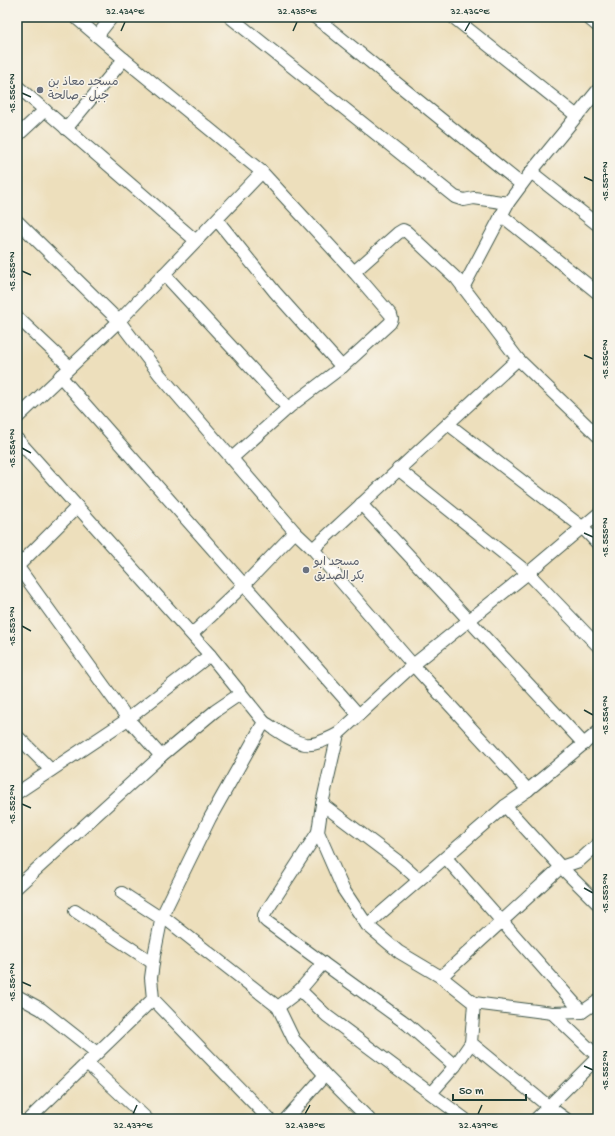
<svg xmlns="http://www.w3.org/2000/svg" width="615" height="1136" font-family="'Gochi Hand','Playpen Sans Arabic',sans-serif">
<rect width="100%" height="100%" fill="#f7f3e8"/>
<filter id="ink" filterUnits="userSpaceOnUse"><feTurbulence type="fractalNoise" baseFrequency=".025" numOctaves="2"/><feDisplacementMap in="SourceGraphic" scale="8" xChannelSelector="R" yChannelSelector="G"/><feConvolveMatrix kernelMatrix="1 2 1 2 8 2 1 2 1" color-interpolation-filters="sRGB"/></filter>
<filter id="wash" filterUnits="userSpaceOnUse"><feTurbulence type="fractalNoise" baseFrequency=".012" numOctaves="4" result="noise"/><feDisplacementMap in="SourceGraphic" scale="16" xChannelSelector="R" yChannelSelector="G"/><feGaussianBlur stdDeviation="0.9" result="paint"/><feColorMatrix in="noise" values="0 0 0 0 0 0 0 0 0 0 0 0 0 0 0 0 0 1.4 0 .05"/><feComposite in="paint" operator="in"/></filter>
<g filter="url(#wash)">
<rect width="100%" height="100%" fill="#eddfbc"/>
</g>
<g filter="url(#ink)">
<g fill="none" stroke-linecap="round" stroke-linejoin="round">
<!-- minor casing -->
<g stroke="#3e5548" stroke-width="14">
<g id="minor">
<polyline points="75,17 124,59 262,172 354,272 391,315 392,319 390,323 342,367 288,408 232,458"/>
<polyline points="230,17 455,197 464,200 474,198 508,203"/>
<polyline points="315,17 521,184"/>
<polyline points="453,17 577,116"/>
<polyline points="587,17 598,26"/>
<polyline points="97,36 112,17"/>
<polyline points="17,86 195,240"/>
<polyline points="66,129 124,59"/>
<polyline points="17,136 45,110"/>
<polyline points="531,172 598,225"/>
<polyline points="501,215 598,293"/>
<polyline points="217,220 275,292 342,367"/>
<polyline points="17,221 119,321 160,375 295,532 313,549 413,665 528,790"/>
<polyline points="354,272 398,233 403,230 407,232 457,279 518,359 598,436"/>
<polyline points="164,274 288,408"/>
<polyline points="463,288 508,203 531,172 598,90"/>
<polyline points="17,317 70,367"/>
<polyline points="60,376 358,714"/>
<polyline points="17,418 119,321 262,172"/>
<polyline points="448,424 582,527 598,544"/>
<polyline points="17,439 210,655 264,722 210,818 162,916 154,956 151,978 153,999 29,1119"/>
<polyline points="398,469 528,573 598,646"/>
<polyline points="361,504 584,744"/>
<polyline points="313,549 518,359"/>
<polyline points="17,567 77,507"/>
<polyline points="18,567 128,719 161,756"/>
<polyline points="192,634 244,585 295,532"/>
<path d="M264 722C277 730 290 741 305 744 316 746 329 738 338 734L413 665 528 573 598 514"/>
<polyline points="338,734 322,804 318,832 343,889 367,925 399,952 441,977 474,1003 471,1043 548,1106 566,1119"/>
<polyline points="17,736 51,770"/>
<polyline points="17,793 128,719 210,655"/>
<polyline points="322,804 399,862 419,880"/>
<polyline points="505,806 561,867 598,904"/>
<polyline points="318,832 264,915 264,919 267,922 323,963 300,990 327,1016 465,1119"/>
<polyline points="446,858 582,1012 552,1013"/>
<polyline points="17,887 161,756 215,711 240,694"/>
<polyline points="122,893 162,919"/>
<polyline points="75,911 153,963"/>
<polyline points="162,916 278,1007 294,1040 325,1075 369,1119"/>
<polyline points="367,925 505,806 528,790 598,732"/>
<polyline points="323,963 407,1024 455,1066"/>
<polyline points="441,977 561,867 579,861 598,844"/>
<polyline points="17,996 41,1009 97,1053"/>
<polyline points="153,999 269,1119"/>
<polyline points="474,1003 552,1013 595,1054 597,1057 595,1060 536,1119"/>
<polyline points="278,1007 300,990"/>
<polyline points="582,1012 598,1001"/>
<polyline points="87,1063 147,1119"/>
<polyline points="431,1093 455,1066 471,1043"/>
<polyline points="286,1119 325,1075"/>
</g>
</g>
<!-- minor -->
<use href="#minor" stroke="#fff" stroke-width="12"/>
</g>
</g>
<!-- ticks -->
<path fill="none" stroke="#1f3d34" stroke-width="1.5" d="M121 31 125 22M293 31 297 22M465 31 470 22M22 93 31 97M584 177 593 181M22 271 31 275M584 355 593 359M22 448 31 453M584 533 593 537M22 626 31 631M584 710 593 715M22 804 31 808M584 888 593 893M22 982 31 986M584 1066 593 1070M133 1114 137 1105M305 1114 310 1105M478 1114 482 1105"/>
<!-- markers -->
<g fill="#6b7280" stroke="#f7f3e8" stroke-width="1.5">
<circle cx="40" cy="90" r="4"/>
<circle cx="306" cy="570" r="4"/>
</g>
<g text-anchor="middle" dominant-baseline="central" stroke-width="3" stroke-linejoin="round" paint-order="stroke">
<!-- worship labels -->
<g font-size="12" fill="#5b616d" stroke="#f7f3e8" text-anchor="start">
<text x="48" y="83">مسجد معاذ بن<tspan x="48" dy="14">جبل - صالحة</tspan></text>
<text x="314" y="563">مسجد ابو<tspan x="314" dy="14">بكر الصديق</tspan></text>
</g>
</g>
<!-- margin -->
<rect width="615" height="1136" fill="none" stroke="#f7f3e8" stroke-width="44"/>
<!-- scale -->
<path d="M453 1094v6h73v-6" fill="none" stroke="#1f3d34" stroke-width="2"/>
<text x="459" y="1094" font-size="12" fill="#1f3d34" stroke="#f7f3e8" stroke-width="3" paint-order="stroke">50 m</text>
<rect x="22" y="22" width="571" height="1092" fill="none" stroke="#1f3d34" stroke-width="1.5"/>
<g font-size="10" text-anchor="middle" fill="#1f3d34">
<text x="125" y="14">32.434°E</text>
<text x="297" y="14">32.435°E</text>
<text x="470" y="14">32.436°E</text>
<text transform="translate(11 93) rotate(-90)" y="4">15.556°N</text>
<text transform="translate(604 181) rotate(-90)" y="4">15.557°N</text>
<text transform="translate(11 271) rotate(-90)" y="4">15.555°N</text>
<text transform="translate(604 359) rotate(-90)" y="4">15.556°N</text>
<text transform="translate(11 448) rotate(-90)" y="4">15.554°N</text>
<text transform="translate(604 537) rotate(-90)" y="4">15.555°N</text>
<text transform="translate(11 626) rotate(-90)" y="4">15.553°N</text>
<text transform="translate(604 715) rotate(-90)" y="4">15.554°N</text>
<text transform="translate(11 804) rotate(-90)" y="4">15.552°N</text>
<text transform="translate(604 893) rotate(-90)" y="4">15.553°N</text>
<text transform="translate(11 982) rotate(-90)" y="4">15.551°N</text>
<text transform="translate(604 1070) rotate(-90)" y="4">15.552°N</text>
<text x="133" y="1128">32.437°E</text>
<text x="305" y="1128">32.438°E</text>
<text x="478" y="1128">32.439°E</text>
</g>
</svg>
